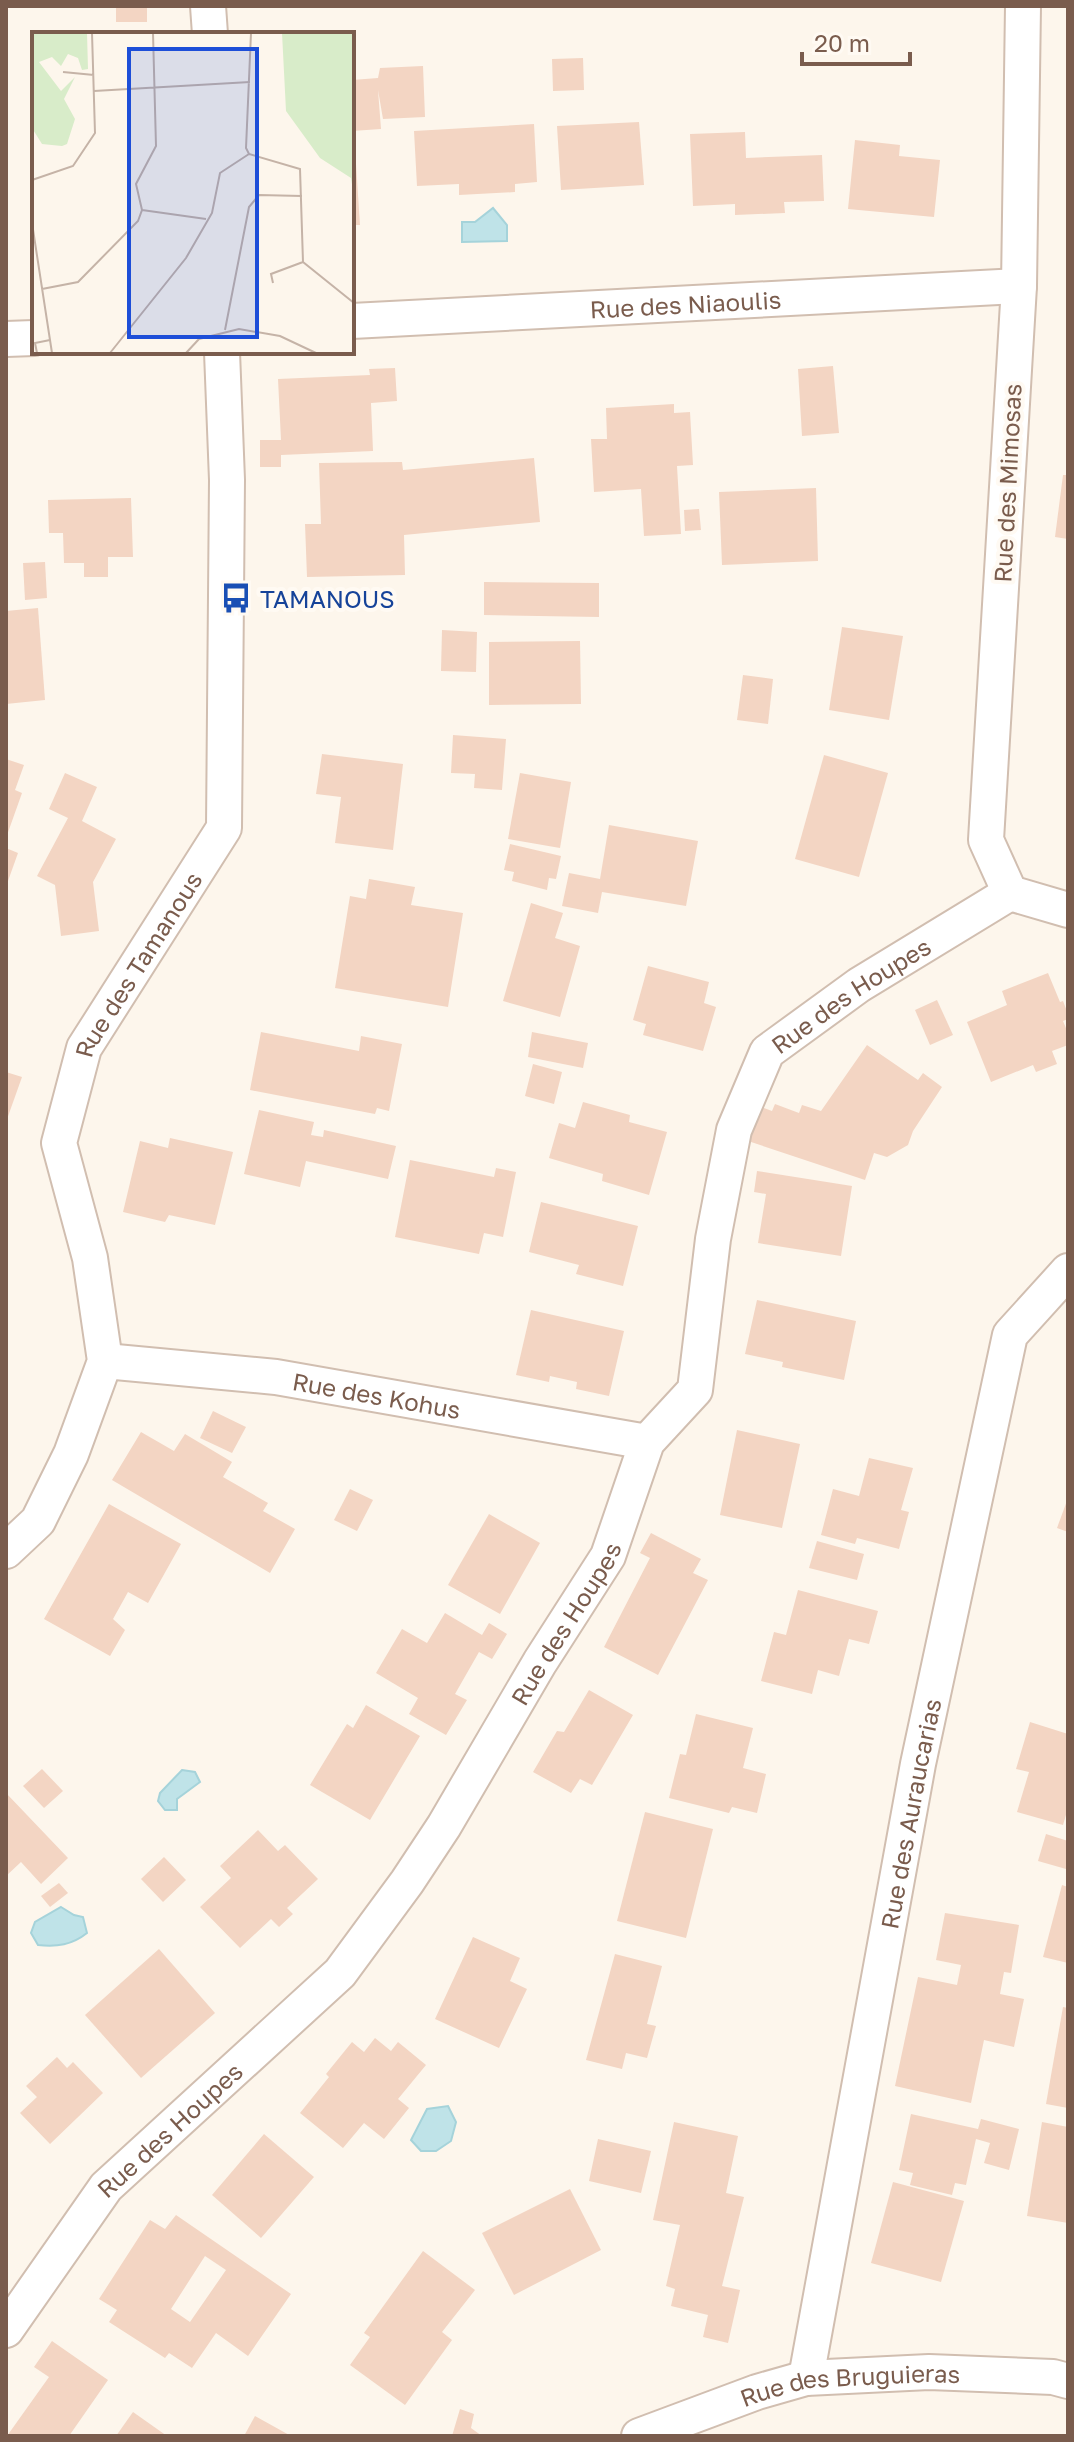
<svg xmlns="http://www.w3.org/2000/svg" width="1074" height="2442" font-family="'Golos Text',sans-serif">
<rect width="100%" height="100%" fill="#fdf6ec"/>
<!-- water -->
<g fill="#bfe3e8" stroke="#a5d3da" stroke-width="2">
<polygon points="493,208 507,225 507,241 462,242 462,222 475,222"/>
<polygon points="182,1770 195,1772 200,1782 177,1799 177,1810 165,1810 158,1801 160,1793"/>
<path d="M61 1907 74 1915 83 1917 87 1933C72 1945 57 1947 38 1945L31 1933 35 1922Z"/>
<polygon points="448,2106 456,2122 451,2141 436,2151 421,2151 411,2140 427,2109"/>
</g>
<!-- building -->
<g fill="#f3d5c3" fill-rule="evenodd">
<rect x="116" y="6" width="31" height="16"/>
<polygon points="583,58 584,90 553,91 552,59"/>
<polygon points="423,66 425,117 383,119 378,90 381,129 352,131 352,80 378,78 380,68"/>
<polygon points="639,122 644,185 561,190 557,126"/>
<polygon points="534,124 537,182 515,184 515,192 459,195 459,184 417,186 414,131"/>
<polygon points="745,132 746,158 822,155 824,201 784,202 785,213 735,215 735,204 693,206 690,134"/>
<polygon points="352,134 354,134 360,225 352,225"/>
<polygon points="855,140 900,145 899,156 940,160 934,217 848,209"/>
<polygon points="833,366 839,433 802,436 798,369"/>
<polygon points="395,368 397,401 371,403 373,451 281,455 281,467 260,467 260,440 281,440 278,379 370,375 369,369"/>
<polygon points="674,404 674,413 690,412 693,465 677,466 681,534 644,536 641,489 594,492 591,439 607,439 606,408"/>
<polygon points="534,458 540,522 404,535 405,575 307,577 305,524 321,524 319,463 402,462 403,470"/>
<polygon points="1063,475 1068,475 1068,539 1055,537"/>
<polygon points="816,488 818,561 722,565 719,492"/>
<polygon points="131,498 133,557 108,557 108,577 84,577 84,563 64,563 63,533 49,533 48,500"/>
<polygon points="699,509 701,530 685,531 684,510"/>
<polygon points="45,562 47,598 25,600 23,563"/>
<polygon points="484,582 599,583 599,617 484,615"/>
<polygon points="38,608 45,700 6,704 6,611"/>
<polygon points="842,627 903,636 889,720 829,710"/>
<polygon points="442,630 477,632 476,672 441,671"/>
<polygon points="580,641 581,704 489,705 489,642"/>
<polygon points="743,675 773,679 768,724 737,720"/>
<polygon points="453,735 506,739 502,790 474,788 475,774 451,773"/>
<polygon points="322,754 403,764 393,850 335,843 341,797 316,794"/>
<polygon points="824,755 888,773 859,877 795,859"/>
<polygon points="6,759 24,765 15,790 22,793 6,838"/>
<polygon points="65,773 97,787 82,821 116,839 93,882 99,931 61,936 55,885 37,876 68,818 49,809"/>
<polygon points="520,773 571,782 560,848 508,839"/>
<polygon points="609,825 698,841 686,906 602,892 598,913 562,906 569,873 600,879"/>
<polygon points="510,844 561,856 556,879 549,878 547,890 512,881 514,872 504,870"/>
<polygon points="6,848 18,853 8,881 6,880"/>
<polygon points="369,879 415,887 411,905 463,913 448,1007 335,988 350,896 366,899"/>
<polygon points="531,903 563,913 555,938 580,946 560,1017 503,1001"/>
<polygon points="648,966 709,982 704,1003 716,1007 703,1051 643,1035 646,1024 633,1020"/>
<polygon points="1048,973 1060,1002 1063,1001 1068,1014 1068,1019 1063,1021 1068,1033 1068,1045 1052,1051 1057,1064 1036,1072 1033,1065 991,1082 967,1022 1007,1005 1002,991"/>
<polygon points="937,1000 953,1035 930,1045 915,1010"/>
<polygon points="261,1032 359,1051 361,1036 402,1044 389,1111 377,1108 375,1114 250,1090"/>
<polygon points="532,1032 588,1043 583,1068 528,1057"/>
<polygon points="867,1045 918,1080 923,1073 942,1087 913,1131 908,1145 887,1157 874,1153 865,1180 748,1141 759,1106 772,1111 775,1104 799,1113 802,1105 821,1111"/>
<polygon points="533,1064 562,1072 554,1104 525,1096"/>
<polygon points="6,1072 22,1077 6,1122"/>
<polygon points="583,1102 630,1115 629,1122 667,1132 649,1195 602,1181 603,1174 549,1158 559,1123 575,1128"/>
<polygon points="259,1110 314,1122 311,1135 323,1137 324,1130 396,1146 388,1179 306,1161 300,1187 244,1174"/>
<polygon points="170,1138 233,1152 215,1225 169,1215 165,1222 123,1212 140,1141 168,1148"/>
<polygon points="410,1160 494,1177 496,1168 516,1172 503,1237 484,1233 479,1254 395,1237"/>
<polygon points="757,1171 852,1186 841,1256 758,1243 766,1194 754,1192"/>
<polygon points="541,1202 638,1226 623,1286 576,1274 579,1265 529,1252"/>
<polygon points="757,1300 856,1321 844,1380 782,1367 783,1362 745,1354"/>
<polygon points="531,1310 624,1331 609,1396 576,1389 577,1382 550,1376 549,1382 516,1375"/>
<polygon points="213,1411 246,1427 232,1453 200,1438"/>
<polygon points="737,1430 800,1444 782,1528 720,1515"/>
<polygon points="141,1432 174,1451 185,1434 232,1462 223,1477 268,1503 263,1511 295,1529 270,1573 112,1480"/>
<polygon points="869,1458 913,1468 901,1510 909,1512 899,1549 857,1538 855,1544 821,1535 833,1489 859,1496"/>
<polygon points="350,1489 373,1500 357,1531 334,1520"/>
<polygon points="1068,1498 1068,1532 1057,1528"/>
<polygon points="109,1504 181,1544 148,1603 128,1592 113,1619 125,1630 110,1656 44,1619"/>
<polygon points="489,1514 540,1543 500,1614 448,1585"/>
<polygon points="651,1533 701,1559 693,1573 708,1580 658,1675 604,1647 650,1558 640,1553"/>
<polygon points="817,1541 864,1554 857,1580 809,1568"/>
<polygon points="798,1590 878,1611 869,1644 849,1639 839,1676 818,1670 812,1694 761,1681 774,1632 786,1635"/>
<polygon points="445,1613 482,1635 489,1623 507,1634 492,1659 479,1652 455,1694 467,1700 446,1735 409,1714 418,1698 376,1673 402,1629 427,1643"/>
<polygon points="589,1690 633,1715 592,1785 580,1779 571,1793 533,1772 557,1731 564,1732"/>
<polygon points="366,1705 420,1736 370,1820 310,1785 347,1724 353,1728"/>
<polygon points="696,1714 753,1728 743,1768 766,1774 757,1813 732,1807 729,1813 669,1798 680,1754 686,1755"/>
<polygon points="1030,1722 1068,1734 1068,1808 1063,1825 1017,1812 1029,1772 1016,1769"/>
<polygon points="42,1769 63,1791 44,1808 23,1786"/>
<polygon points="6,1793 68,1858 41,1884 21,1862 6,1876"/>
<polygon points="645,1812 713,1829 686,1938 617,1921"/>
<polygon points="258,1830 278,1851 285,1845 318,1879 287,1908 293,1914 279,1927 271,1919 240,1948 200,1907 231,1878 220,1866"/>
<polygon points="1046,1834 1068,1841 1066,1869 1038,1861"/>
<polygon points="164,1857 186,1880 163,1902 141,1879"/>
<polygon points="59,1883 68,1893 50,1907 41,1896"/>
<polygon points="1062,1885 1068,1887 1068,1963 1043,1957"/>
<polygon points="945,1913 1019,1925 1011,1973 1004,1972 1000,1994 1024,1999 1014,2047 984,2040 971,2103 895,2086 918,1977 957,1985 961,1965 936,1960"/>
<polygon points="473,1937 520,1958 510,1981 527,1989 499,2048 435,2019"/>
<polygon points="159,1949 215,2013 141,2078 85,2015"/>
<polygon points="615,1954 662,1966 647,2024 656,2026 647,2058 626,2053 622,2069 586,2060"/>
<polygon points="1063,2007 1068,2008 1068,2108 1046,2104"/>
<polygon points="375,2038 391,2051 398,2042 426,2065 398,2099 409,2108 384,2139 364,2123 343,2148 300,2113 329,2077 326,2074 352,2042 364,2052"/>
<polygon points="57,2057 67,2068 73,2062 103,2093 50,2144 20,2113 37,2097 26,2086"/>
<polygon points="911,2114 978,2129 981,2119 1019,2129 1009,2170 984,2163 990,2143 976,2139 966,2185 955,2183 952,2195 910,2185 913,2173 899,2170"/>
<polygon points="674,2122 738,2136 726,2193 744,2197 722,2286 740,2290 728,2343 703,2337 708,2315 671,2306 675,2289 666,2286 680,2225 653,2220"/>
<polygon points="1042,2122 1068,2127 1068,2223 1027,2216"/>
<polygon points="264,2134 314,2177 261,2238 212,2195"/>
<polygon points="598,2139 651,2151 641,2193 589,2181"/>
<polygon points="893,2182 964,2201 941,2282 871,2263"/>
<polygon points="570,2189 601,2250 514,2295 482,2233"/>
<path d="M176 2215 291 2294 248 2356 216 2333 192 2368 169 2353 165 2358 109 2322 117 2310 99 2299 150 2220 165 2229ZM205 2256 226 2270 190 2322 171 2309Z"/>
<polygon points="423,2251 475,2290 442,2332 452,2340 405,2405 350,2365 370,2337 364,2333"/>
<polygon points="52,2341 108,2380 69,2436 7,2436 49,2377 34,2367"/>
<polygon points="460,2409 474,2414 471,2428 482,2436 452,2436"/>
<polygon points="133,2412 167,2436 116,2436"/>
<polygon points="255,2416 291,2436 244,2436"/>
</g>
<g fill="none" stroke-linecap="round" stroke-linejoin="round">
<!-- minor casing -->
<g stroke="#d1beb0" stroke-width="38">
<g id="minor">
<polyline points="208,6 210,34"/>
<polyline points="1023,6 1019,286 986,840 1010,893 1068,910"/>
<path id="s1" d="M352 321 1019 286"/>
<polyline points="6,339 34,338"/>
<path id="s2" d="M105 1361 276 1377 647 1442"/>
<path id="s3" d="M6 1551 38 1521 71 1454 105 1361 90 1258 59 1143 84 1048 224 828 227 480 222 352"/>
<path id="s4" d="M6 2330 106 2187 340 1973 407 1882 444 1826 540 1662 608 1556 647 1442 695 1390 713 1239 734 1130 767 1052 859 985 1010 893"/>
<path id="s5" d="M806 2378 918 1764 1010 1335 1068 1271"/>
<path id="s6" d="M639 2436 757 2392 806 2378 929 2372 1053 2377 1068 2381"/>
</g>
</g>
<!-- minor -->
<use href="#minor" stroke="#fff" stroke-width="34"/>
</g>
<!-- icons -->
<defs>
<g id="bus-bare" transform="scale(2.4)"><path d="M-5-6H5V4H4V6H2V4H-2V6H-4V4H-5ZM-3.5-4V0h7V-4ZM-3.5 1.2v1.5H-2V1.2ZM2 1.2v1.5H3.5V1.2Z" fill="#1a4fb4" stroke="#fffaf3" stroke-width="2.5" paint-order="stroke"/></g>
</defs>
<g fill-rule="evenodd">
<use href="#bus-bare" x="236" y="598"/>
</g>
<g text-anchor="middle" dominant-baseline="central" stroke-width="8" stroke-linejoin="round" paint-order="stroke">
<!-- street labels -->
<g font-size="24" fill="#7a5c4d" stroke="#fffaf3">
<text stroke="none"><textPath href="#s1" startOffset="334">Rue des Niaoulis</textPath></text>
<text transform="translate(1007 483) rotate(-87)">Rue des Mimosas</text>
<text stroke="none"><textPath href="#s3" startOffset="638">Rue des Tamanous</textPath></text>
<text stroke="none"><textPath href="#s4" startOffset="1628">Rue des Houpes</textPath></text>
<text stroke="none"><textPath href="#s2" startOffset="274">Rue des Kohus</textPath></text>
<text stroke="none"><textPath href="#s4" startOffset="908">Rue des Houpes</textPath></text>
<text stroke="none"><textPath href="#s5" startOffset="574">Rue des Auraucarias</textPath></text>
<text stroke="none"><textPath href="#s4" startOffset="260">Rue des Houpes</textPath></text>
<text stroke="none"><textPath href="#s6" startOffset="220">Rue des Bruguieras</textPath></text>
</g>
<!-- transit labels -->
<g font-size="24" fill="#164399" stroke="#fffaf3" text-anchor="start">
<text x="260" y="598">TAMANOUS</text>
</g>
</g>
<!-- overview -->
<g transform="translate(32 32)">
<rect width="322" height="322" fill="#fdf6ec"/>
<path d="M0 1H55L56 37 50 38 46 26 36 22 29 34 20 25 7 30 29 59 43 45 32 67 43 87 35 112 30 114 10 112 0 96ZM250 1H322V165L319 146 288 126 254 79Z" fill="#d8ecc9"/>
<path fill="none" stroke="#c5b3a7" stroke-width="2" d="M33 1H60M219 1 214 116 217 122 268 137 271 230 322 271M31 40 62 43M62 59 218 50M0 148 41 134 63 101 60 1M110 178 174 187M0 191 20 321M241 251 239 242 271 230M10 257 46 250 106 189 110 178 104 152 124 114 121 1M193 298 217 175 227 163 270 164M5 321 3 311 18 308M78 321 154 226 180 181 188 141 217 122M154 321 167 307 207 297 248 304 284 321"/>
<path fill="#1d4ed8" fill-opacity="0.15" stroke="#1d4ed8" stroke-width="4" d="M97 17H225V305H97Z"/>
<rect width="322" height="322" fill="none" stroke="#7a5c4d" stroke-width="4"/>
</g>
<!-- border -->
<rect width="1074" height="2442" fill="none" stroke="#7a5c4d" stroke-width="16"/>
<!-- scale -->
<path d="M802 52v12h108v-12" fill="none" stroke="#7a5c4d" stroke-width="4"/>
<text x="814" y="52" font-size="24" fill="#7a5c4d" stroke="#fffaf3" stroke-width="6" paint-order="stroke">20 m</text>
</svg>
